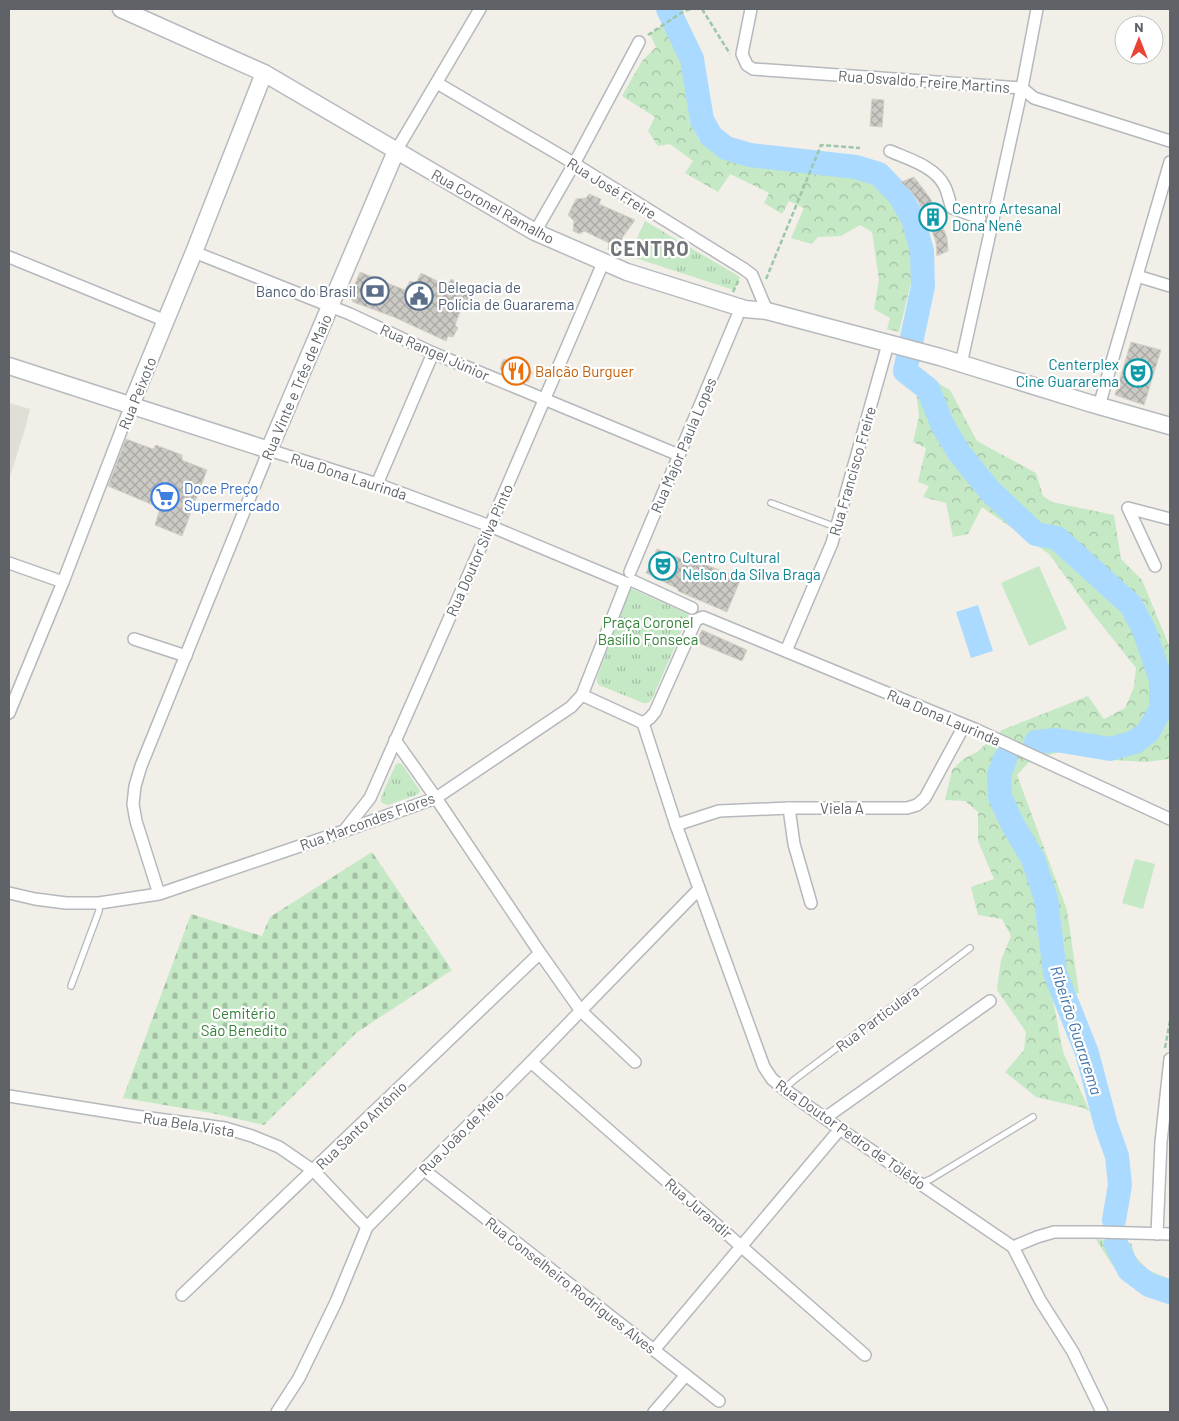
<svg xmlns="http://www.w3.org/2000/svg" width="1179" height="1421" font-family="Barlow,sans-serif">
<defs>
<pattern id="grass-tufts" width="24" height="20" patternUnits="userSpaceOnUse" patternTransform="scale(1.25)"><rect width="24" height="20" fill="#c5e8c5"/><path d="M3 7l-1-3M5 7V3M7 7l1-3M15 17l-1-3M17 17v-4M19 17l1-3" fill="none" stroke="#a3c0a4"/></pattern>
<pattern id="forest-crowns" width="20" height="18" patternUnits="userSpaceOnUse" patternTransform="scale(1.25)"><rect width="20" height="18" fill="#c5e8c5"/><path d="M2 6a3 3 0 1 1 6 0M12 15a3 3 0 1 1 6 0" fill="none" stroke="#a3c0a4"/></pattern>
<pattern id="cemetery-stones" width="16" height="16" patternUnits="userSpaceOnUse" patternTransform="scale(1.25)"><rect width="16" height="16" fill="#c5e8c5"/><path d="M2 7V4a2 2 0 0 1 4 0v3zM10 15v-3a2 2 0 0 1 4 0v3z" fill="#a3c0a4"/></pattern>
<pattern id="building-cross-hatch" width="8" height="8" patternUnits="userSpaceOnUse" patternTransform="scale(1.25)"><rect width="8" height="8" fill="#cccac5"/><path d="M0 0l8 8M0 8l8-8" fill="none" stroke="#a9a8a4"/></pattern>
</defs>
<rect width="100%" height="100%" fill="#f1efe8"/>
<!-- education -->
<polygon fill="#e1ded6" points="9,403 30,409 25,429 9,480"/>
<!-- grass -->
<g fill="url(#grass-tufts)">
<polygon points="645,221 740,277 734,290 629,256"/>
<polygon points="630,588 689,614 652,699 648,703 643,703 599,685 597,682 597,678"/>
<polygon points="399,763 402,764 420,791 419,793 416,795 388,805 384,804 381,802 381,797 396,764"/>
<path d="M1096 1239 1131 1243 1135 1256 1148 1270 1170 1279V1301C1131 1294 1115 1272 1096 1239Z"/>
</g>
<!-- forest -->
<g fill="url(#forest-crowns)">
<polygon points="664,25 683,65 690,122 699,140 722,155 763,167 811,169 863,176 890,196 906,225 911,251 912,278 899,332 887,329 890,318 874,309 879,280 872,232 860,225 841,236 818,237 812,244 791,238 804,208 789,201 782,214 764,203 769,193 730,174 718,192 685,173 693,161 670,144 658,146 648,131 655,117 622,96 642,61 656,47 650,34"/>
<polygon points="938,383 950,390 977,441 1036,473 1043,496 1052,502 1114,515 1121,559 1142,580 1170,648 1170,757 1168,759 1146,762 1114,760 1065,751 1032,759 1017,775 1067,910 1079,993 1052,995 1063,1052 1090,1112 1084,1108 1036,1097 1005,1072 1024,1050 1026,1032 997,990 1001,960 1011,936 1002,919 978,915 971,887 994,879 978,841 978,812 965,801 945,800 952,770 963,759 977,752 1002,730 1088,696 1104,719 1125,708 1134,687 1136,668 1090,610 1049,554 982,507 968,534 953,537 946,503 923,497 929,486 918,482 926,448 913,442 919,417 916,390 934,389"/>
</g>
<!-- cemetery -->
<polygon fill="url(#cemetery-stones)" points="372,852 452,970 356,1033 264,1125 212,1113 123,1098 191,914 262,936 270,917"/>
<!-- garden -->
<g fill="#c5e8c5">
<polygon points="1039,566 1067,629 1029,646 1001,583"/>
<polygon points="1135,859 1155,864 1143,909 1122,903"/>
</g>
<!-- water -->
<polygon fill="#aadaff" points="978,605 993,651 971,658 956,612"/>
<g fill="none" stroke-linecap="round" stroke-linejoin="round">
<!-- river -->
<g stroke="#aadaff" stroke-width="24">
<polyline points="668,9 692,59 702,120 711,136 726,148 750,155 856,167 879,174 900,196 913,219 922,251 923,286 905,371 928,389 943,426 960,454 990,491 1036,534 1057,538 1131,605 1144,630 1161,680 1161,709 1148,732 1135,742 1110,749 1056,740 1036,742"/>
<polyline points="1005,759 999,775 1000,797 1013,825 1033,859 1046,899 1055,973 1087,1053 1106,1125 1117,1156 1120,1185 1114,1220"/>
<polyline points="1116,1244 1129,1270 1149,1285 1170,1292"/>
</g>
</g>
<!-- building -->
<g fill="url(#building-cross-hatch)" stroke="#d6d1c6">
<polygon points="872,99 884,100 882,127 870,126"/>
<polygon points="914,177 930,198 941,222 947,238 948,251 937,256 936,242 931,228 918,201 911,191 901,182"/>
<polygon points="589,194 601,199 599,204 635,220 622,238 620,254 608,249 609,243 584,231 580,234 573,231 574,221 568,215 576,199 586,198"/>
<polygon points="360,272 405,290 410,281 416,283 421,273 448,286 451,279 473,290 468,302 464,302 455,325 458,328 453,337 448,336 446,341 394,317 353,302 350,295"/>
<polygon points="1131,342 1161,350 1144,405 1115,395"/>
<polygon points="504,359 532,372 528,382 500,369 501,364"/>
<polygon points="126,439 153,449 156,445 182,455 182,460 207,470 182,536 155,525 160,508 108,486"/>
<polygon points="657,549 689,562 690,559 741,578 727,612 678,591 678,589 646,573"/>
<polygon points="702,630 747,650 742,661 696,642"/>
</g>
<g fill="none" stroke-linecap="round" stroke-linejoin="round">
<!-- lane casing -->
<g stroke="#b5b8bc" stroke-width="8">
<g id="lane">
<polyline points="771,503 836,527"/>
<polyline points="71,986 99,911 99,903"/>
<polyline points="784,1089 794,1080 970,948"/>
<polyline points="920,1184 931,1179 1033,1117"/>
</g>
</g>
<!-- street casing -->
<g stroke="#b5b8bc" stroke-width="14">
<g id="street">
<polyline points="751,9 742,54 747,65 753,69 1022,88 1034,98 1170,141"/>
<polyline points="437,83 565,158 744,269 752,275 767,311"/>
<polyline points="396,151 480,9"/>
<path d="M890 151C908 159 934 166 944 185 948 192 949 201 952 208L980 218"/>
<polyline points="535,232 574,164 639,42"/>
<polyline points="194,252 350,314 433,353 674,453"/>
<polyline points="9,257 166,321"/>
<polyline points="1137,276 1170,286"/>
<polyline points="961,364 1022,88 1037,9"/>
<polyline points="1099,406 1170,162"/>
<polyline points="377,484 433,353"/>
<polyline points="9,563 63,582"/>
<polyline points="1155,566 1128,508 1170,519"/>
<polyline points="630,572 737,317"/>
<polyline points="633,581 692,608"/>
<polyline points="134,639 186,656"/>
<polyline points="786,651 832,543 888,344"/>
<polyline points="582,695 643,723"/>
<polyline points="9,713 63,582 131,405"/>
<polyline points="643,723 676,825 764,1067 772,1079 784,1089 840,1129 1013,1247 1040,1300 1073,1352 1102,1412"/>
<polyline points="643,723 650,718 655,712 696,620 703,617 977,730 1170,819"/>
<polyline points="395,740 436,798 540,953 581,1011 635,1062"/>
<polyline points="789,808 794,844 811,903"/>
<polyline points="676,825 719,811 789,808 907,808 917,805 925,798 964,726"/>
<polyline points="344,831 370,798 490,526 603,263"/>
<polyline points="9,893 35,899 66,903 99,903 159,894 344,831 436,798 571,707 582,695 626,583 490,526 377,484 269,450 141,766 135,786 133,804 136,821 159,894"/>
<polyline points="531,1062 865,1355"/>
<polyline points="9,1096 135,1116 225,1128 252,1136 279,1147 314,1171 367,1227"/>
<polyline points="825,1118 990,1001"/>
<polyline points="424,1170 719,1401"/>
<polyline points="1157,1234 1161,1142 1170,1059"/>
<polyline points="1013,1247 1037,1237 1054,1232 1098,1232 1170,1234"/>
<polyline points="182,1295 540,953"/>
<polyline points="654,1350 840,1129"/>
<polyline points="277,1412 299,1378 336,1302 367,1227 531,1062 699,889"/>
<polyline points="654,1412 686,1375"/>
</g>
</g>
<!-- secondary casing -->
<g stroke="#b6babf" stroke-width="19">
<g id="secondary">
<polyline points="121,9 264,73 535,232 627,272 745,309 767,311 940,357 1089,403 1170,426"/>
<polyline points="9,366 269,450 396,151"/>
<polyline points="131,405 194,252 264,73"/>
</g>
</g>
<!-- path -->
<g stroke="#9cc7a9" stroke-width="2.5" stroke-dasharray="5 2.5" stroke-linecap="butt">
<polyline points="702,9 730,54"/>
<polyline points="648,35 684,11 691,9"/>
<polyline points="766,279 821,145 860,148"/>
<polyline points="733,292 739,279"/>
<polyline points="1165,1048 1170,1021"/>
</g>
<!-- lane -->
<use href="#lane" stroke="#fff" stroke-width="5.5"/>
<!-- street -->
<use href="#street" stroke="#fff" stroke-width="11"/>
<!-- secondary -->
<use href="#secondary" stroke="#fff" stroke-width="16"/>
</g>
<!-- icons -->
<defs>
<g id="building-ring" transform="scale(1.4375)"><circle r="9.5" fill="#fff" stroke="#0f9aa8" stroke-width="1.5"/><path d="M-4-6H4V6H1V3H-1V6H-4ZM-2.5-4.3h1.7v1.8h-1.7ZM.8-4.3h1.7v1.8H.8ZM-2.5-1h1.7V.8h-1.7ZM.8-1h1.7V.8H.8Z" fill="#0f9aa8"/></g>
<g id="bank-ring" transform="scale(1.4375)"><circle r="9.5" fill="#fff" stroke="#5c6f8a" stroke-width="1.5"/><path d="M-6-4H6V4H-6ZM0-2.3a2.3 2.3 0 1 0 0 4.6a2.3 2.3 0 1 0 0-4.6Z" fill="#5c6f8a"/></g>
<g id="civic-ring" transform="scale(1.4375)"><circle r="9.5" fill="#fff" stroke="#5c6f8a" stroke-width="1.5"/><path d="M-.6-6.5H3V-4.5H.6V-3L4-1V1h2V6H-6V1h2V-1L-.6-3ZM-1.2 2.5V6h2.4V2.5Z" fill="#5c6f8a"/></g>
<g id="restaurant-ring" transform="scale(1.4375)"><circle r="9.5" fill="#fff" stroke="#e8710a" stroke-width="1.5"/><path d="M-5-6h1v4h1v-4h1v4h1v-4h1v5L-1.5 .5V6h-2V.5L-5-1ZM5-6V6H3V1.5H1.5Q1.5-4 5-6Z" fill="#e8710a"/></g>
<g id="theatre-ring" transform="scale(1.4375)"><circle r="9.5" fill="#fff" stroke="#0f9aa8" stroke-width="1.5"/><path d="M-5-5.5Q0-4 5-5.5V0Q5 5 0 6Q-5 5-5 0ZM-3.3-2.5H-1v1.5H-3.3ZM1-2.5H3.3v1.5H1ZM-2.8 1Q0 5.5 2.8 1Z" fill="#0f9aa8"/></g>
<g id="supermarket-ring" transform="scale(1.4375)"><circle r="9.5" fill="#fff" stroke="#3f7fe0" stroke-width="1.5"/><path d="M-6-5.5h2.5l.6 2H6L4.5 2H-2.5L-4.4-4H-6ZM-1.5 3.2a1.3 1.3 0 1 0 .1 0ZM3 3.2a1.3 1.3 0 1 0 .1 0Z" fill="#3f7fe0"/></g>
</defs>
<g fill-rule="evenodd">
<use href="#building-ring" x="933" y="217"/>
<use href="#bank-ring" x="375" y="291"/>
<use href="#civic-ring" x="419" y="296"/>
<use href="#restaurant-ring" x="516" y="371"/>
<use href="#theatre-ring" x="1138" y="373"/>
<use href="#supermarket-ring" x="165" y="497"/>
<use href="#theatre-ring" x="663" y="566"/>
</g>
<g text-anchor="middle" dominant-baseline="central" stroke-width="4.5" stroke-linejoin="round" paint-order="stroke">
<!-- street labels -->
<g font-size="15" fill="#5f6368" stroke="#fff">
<text transform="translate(924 81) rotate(4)">Rua Osvaldo Freire Martins</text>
<text transform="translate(612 188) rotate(32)">Rua José Freire</text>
<text transform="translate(493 206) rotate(29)">Rua Coronel Ramalho</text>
<text transform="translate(435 352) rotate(24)">Rua Rangel Júnior</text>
<text transform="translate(296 387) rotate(-67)">Rua Vinte e Três de Maio</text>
<text transform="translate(137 393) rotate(-68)">Rua Peixoto</text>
<text transform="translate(683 445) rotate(-67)">Rua Major Paula Lopes</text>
<text transform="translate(852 471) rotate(-74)">Rua Francisco Freire</text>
<text transform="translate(349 476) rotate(18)">Rua Dona Laurinda</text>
<text transform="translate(479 550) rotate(-66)">Rua Doutor Silva Pinto</text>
<text transform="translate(944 717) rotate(23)">Rua Dona Laurinda</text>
<text x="842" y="808">Viela A</text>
<text transform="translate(367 821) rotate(-20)">Rua Marcondes Flores</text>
<text transform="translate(877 1018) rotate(-37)">Rua Particulara</text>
<text transform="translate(189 1124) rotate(9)">Rua Bela Vista</text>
<text transform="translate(361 1125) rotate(-44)">Rua Santo Antônio</text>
<text transform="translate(461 1132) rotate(-45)">Rua João de Melo</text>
<text transform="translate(851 1134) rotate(35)">Rua Doutor Pedro de Tolêdo</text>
<text transform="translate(699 1208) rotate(41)">Rua Jurandir</text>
<text transform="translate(571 1285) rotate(38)">Rua Conselheiro Rodrigues Alves</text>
</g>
<!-- culture labels -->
<g font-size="15" fill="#0d838f" stroke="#fff" text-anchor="start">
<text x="952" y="208">Centro Artesanal<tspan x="952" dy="17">Dona Nenê</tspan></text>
<text x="1119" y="364" text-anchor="end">Centerplex<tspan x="1119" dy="17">Cine Guararema</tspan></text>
<text x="682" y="557">Centro Cultural<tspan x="682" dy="17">Nelson da Silva Braga</tspan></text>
</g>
<!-- service labels -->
<g font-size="15" fill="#4e5e75" stroke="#fff" text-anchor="start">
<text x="438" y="287">Delegacia de<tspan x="438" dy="17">Polícia de Guararema</tspan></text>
<text x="356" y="291" text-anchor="end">Banco do Brasil</text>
</g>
<!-- food labels -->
<g font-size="15" fill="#c56008" stroke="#fff" text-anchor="start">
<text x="535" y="371">Balcão Burguer</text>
</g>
<!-- shop labels -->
<g font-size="15" fill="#366cbe" stroke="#fff" text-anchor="start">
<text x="184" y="488">Doce Preço<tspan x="184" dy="17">Supermercado</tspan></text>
</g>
<!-- park labels -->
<g font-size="15" fill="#348238" stroke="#fff">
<text x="648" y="622">Praça Coronel<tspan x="648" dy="17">Basílio Fonseca</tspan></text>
<text x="244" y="1013">Cemitério<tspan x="244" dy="17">São Benedito</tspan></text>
</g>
<!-- water labels -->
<g font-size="16" font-style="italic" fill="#4174aa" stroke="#fff">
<text transform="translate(1077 1030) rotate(72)">Ribeirão Guararema</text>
</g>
<!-- district labels -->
<g font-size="20" font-weight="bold" letter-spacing="1" fill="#70757a" stroke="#fff">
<text x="650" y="248">CENTRO</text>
</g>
</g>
<!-- border -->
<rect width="1179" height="1421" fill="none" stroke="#5f6368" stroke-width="20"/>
<!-- north arrow -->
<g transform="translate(1139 40)"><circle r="24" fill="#ffffff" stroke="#bfc1c3"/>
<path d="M0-4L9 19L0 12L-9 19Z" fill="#ea4335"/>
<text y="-8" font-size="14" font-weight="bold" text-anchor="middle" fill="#5f6368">N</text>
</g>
</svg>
